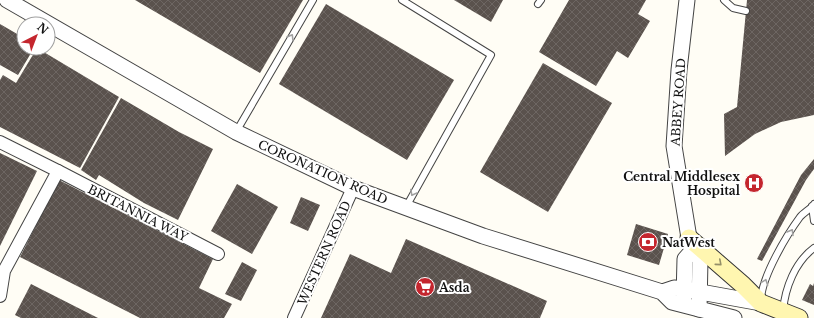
<svg xmlns="http://www.w3.org/2000/svg" width="814" height="318" font-family="'Libre Baskerville',serif">
<defs>
<pattern id="building-cross-hatch" width="8" height="8" patternUnits="userSpaceOnUse"><rect width="8" height="8" fill="#5a524d"/><path d="M0 0l8 8M0 8l8-8" fill="none" stroke="#6d6662"/></pattern>
</defs>
<rect width="100%" height="100%" fill="#fffdf5"/>
<!-- building -->
<g fill="url(#building-cross-hatch)">
<polygon points="135,0 303,0 260,73"/>
<polygon points="454,0 503,0 491,22"/>
<polygon points="569,0 646,0 638,14 650,21 628,58 617,51 596,86 539,52"/>
<polygon points="747,0 814,0 814,115 781,122 755,134 725,156 724,114 737,107"/>
<polygon points="326,4 454,80 407,160 279,84"/>
<polygon points="0,24 24,38 24,48 34,48 18,75 0,65"/>
<polygon points="37,48 119,97 80,168 0,127 0,80 3,75 16,83"/>
<polygon points="543,63 612,103 548,212 480,172"/>
<polygon points="121,98 179,132 213,149 178,220 144,203 99,175 96,180 81,170"/>
<polygon points="0,153 37,171 0,246"/>
<polygon points="814,159 814,169 806,180 762,261 757,259 801,175"/>
<polygon points="59,180 213,259 199,288 232,304 224,318 140,318 20,257"/>
<polygon points="237,184 278,207 252,254 211,231"/>
<polygon points="301,197 320,205 308,231 290,223"/>
<polygon points="636,224 668,234 659,265 627,255"/>
<polygon points="406,239 547,301 540,318 321,318 350,254 391,273"/>
<polygon points="242,262 257,270 241,301 225,294"/>
<polygon points="814,283 814,305 802,300 810,284 813,286"/>
<polygon points="31,284 98,318 21,318 15,315"/>
</g>
<g fill="none" stroke-linecap="round" stroke-linejoin="round">
<!-- service casing -->
<g stroke="#444" stroke-width="8">
<g id="service">
<polyline points="402,0 491,55 406,207"/>
<polyline points="724,0 733,8 746,11"/>
<polyline points="538,4 541,0"/>
<polyline points="236,132 313,0"/>
<polyline points="812,206 814,221"/>
<path d="M761 298C763 275 786 236 800 217 804 212 811 209 814 204"/>
<path d="M783 311C785 288 795 262 814 248"/>
</g>
</g>
<!-- minor casing -->
<g stroke="#444" stroke-width="14">
<g id="minor">
<polyline points="0,142 58,171 4,271 0,296"/>
<polyline points="58,171 218,254"/>
<polyline points="294,318 353,188"/>
</g>
</g>
<!-- tertiary casing -->
<g stroke="#444" stroke-width="17">
<g id="tertiary">
<polyline points="7,0 236,132 353,188 483,236 662,292 672,302 734,318"/>
<polyline points="687,0 679,70 674,146 689,238 692,251 700,259 699,309"/>
<polyline points="662,292 674,288 684,289 761,303"/>
<polyline points="684,298 685,259 692,251"/>
</g>
</g>
<!-- secondary casing -->
<g stroke="#333" stroke-width="19">
<polyline id="secondary" points="689,238 743,285 761,303 799,318"/>
</g>
<!-- service -->
<use href="#service" stroke="#fff" stroke-width="6"/>
<!-- minor -->
<use href="#minor" stroke="#fff" stroke-width="12"/>
<!-- tertiary -->
<use href="#tertiary" stroke="#fff" stroke-width="15"/>
<!-- secondary -->
<use href="#secondary" stroke="#fff6b0" stroke-width="17"/>
</g>
<!-- one-way arrows -->
<defs><path id="oneway-chevron" d="M-2-3.5L2.5 0L-2 3.5" fill="none" stroke-width="1.6" stroke-linecap="round" stroke-linejoin="round"/></defs>
<g stroke="#a0a0a0">
<use href="#oneway-chevron" transform="translate(291 37) rotate(-59)"/>
<use href="#oneway-chevron" transform="translate(413 193) rotate(118)"/>
<use href="#oneway-chevron" transform="translate(791 232) rotate(-59)"/>
<use href="#oneway-chevron" transform="translate(765 282) rotate(-70)"/>
</g>
<use stroke="#948f68" href="#oneway-chevron" transform="translate(719 263) rotate(41)"/>
<!-- icons -->
<defs>
<g id="hospital-disc" transform="scale(1)"><circle r="9.5" fill="#c4262e" stroke="#fff"/><path d="M-5-5h3v3.5h4V-5h3V5h-3V1.5h-4V5h-3Z" fill="#fff"/></g>
<g id="bank-disc" transform="scale(1)"><circle r="9.5" fill="#c4262e" stroke="#fff"/><path d="M-6-4H6V4H-6ZM0-2.3a2.3 2.3 0 1 0 0 4.6a2.3 2.3 0 1 0 0-4.6Z" fill="#fff"/></g>
<g id="supermarket-disc" transform="scale(1)"><circle r="9.5" fill="#c4262e" stroke="#fff"/><path d="M-6-5.5h2.5l.6 2H6L4.5 2H-2.5L-4.4-4H-6ZM-1.5 3.2a1.3 1.3 0 1 0 .1 0ZM3 3.2a1.3 1.3 0 1 0 .1 0Z" fill="#fff"/></g>
</defs>
<g fill-rule="evenodd">
<use href="#hospital-disc" x="754" y="183"/>
<use href="#bank-disc" x="648" y="242"/>
<use href="#supermarket-disc" x="425" y="287"/>
</g>
<g text-anchor="middle" dominant-baseline="central" stroke-width="4" stroke-linejoin="round" paint-order="stroke">
<!-- street labels -->
<g font-size="12" fill="#111" stroke="#fff">
<text transform="translate(678 102) rotate(-86)">ABBEY ROAD</text>
<text transform="translate(323 172) rotate(24)">CORONATION ROAD</text>
<text transform="translate(138 213) rotate(27)">BRITANNIA WAY</text>
<text transform="translate(324 253) rotate(-66)">WESTERN ROAD</text>
</g>
<!-- poi labels -->
<g font-size="12" font-weight="bold" fill="#111" stroke="#fff" text-anchor="start">
<text x="740" y="176" text-anchor="end">Central Middlesex<tspan x="740" dy="14">Hospital</tspan></text>
<text x="662" y="242">NatWest</text>
<text x="439" y="287">Asda</text>
</g>
</g>
<!-- north arrow -->
<g transform="translate(36 36) rotate(42)"><circle r="19" fill="#ffffff" stroke="#a0a0a0"/>
<path d="M0-3L7 15L0 10L-7 15Z" fill="#c4262e"/>
<text y="-6" font-size="11" font-weight="bold" text-anchor="middle" fill="#111111">N</text>
</g>
</svg>
